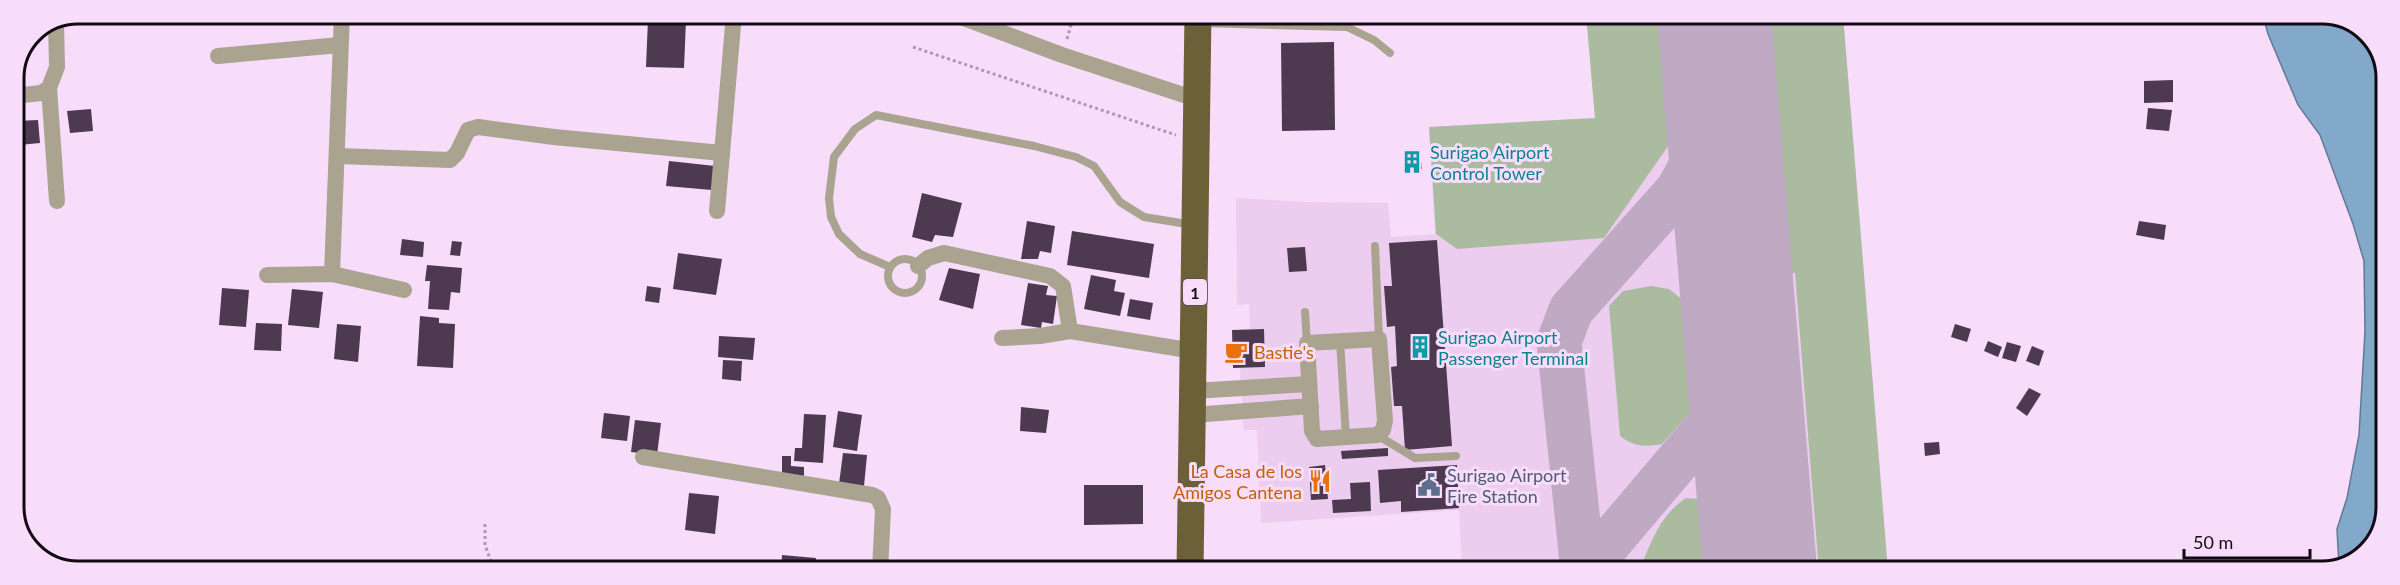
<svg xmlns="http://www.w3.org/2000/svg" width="2400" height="585" font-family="Lato,sans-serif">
<rect width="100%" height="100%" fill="#f7ddfa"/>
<!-- built -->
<polygon fill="#eccdef" points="1586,14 1843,15 1888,571 1462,571 1459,510 1261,523 1257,430 1244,430 1240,368 1265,367 1264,329 1250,329 1249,304 1237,305 1236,198 1307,202 1388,203 1391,237 1435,234 1429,127 1595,118"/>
<!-- green -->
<g fill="#aabba0">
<polygon points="1586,14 1658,14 1662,66 1679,65 1682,96 1667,98 1671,142 1604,238 1457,249 1436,234 1429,127 1595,118"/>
<polygon points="1770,14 1843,15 1888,571 1819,571 1795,273 1775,274 1757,56 1774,54"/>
<path d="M1651 286 1669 289 1684 301 1693 409 1662 444C1645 447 1634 447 1620 436L1609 306 1623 291Z"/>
<path d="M1686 498 1700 499 1706 571H1639C1651 543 1659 516 1686 498Z"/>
</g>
<!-- water -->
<polygon fill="#83a9ca" stroke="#617993" stroke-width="1.5" points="2263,15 2335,15 2370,35 2386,70 2385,520 2362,558 2339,566 2337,529 2347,498 2359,435 2365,331 2364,261 2353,224 2320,135 2298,105 2268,34"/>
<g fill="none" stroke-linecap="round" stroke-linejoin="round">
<!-- taxiway -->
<g stroke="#c0aac3" stroke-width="45">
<polyline points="1583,571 1559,342 1571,310 1678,190 1707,137 1721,97"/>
<polyline points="1585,571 1744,383"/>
</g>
<!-- runway -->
<polyline stroke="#c0aac3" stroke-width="114" points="1714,14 1760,571"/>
</g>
<!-- building -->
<g fill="#4d3950">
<polygon points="648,19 686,20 684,68 646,67"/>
<polygon points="1334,42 1335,130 1282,131 1281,43"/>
<polygon points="2173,80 2173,102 2144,103 2144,81"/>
<polygon points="2148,108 2172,110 2169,131 2146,129"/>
<polygon points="91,109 93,131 70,133 67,111"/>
<polygon points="38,120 40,143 19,145 17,121"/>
<polygon points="1420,153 1422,169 1405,171 1403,156"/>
<polygon points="669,161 715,166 712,190 666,186"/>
<polygon points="922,193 962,203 953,237 935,235 932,242 912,237"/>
<polygon points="1027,221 1055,226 1051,253 1040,251 1038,259 1021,259"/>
<polygon points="2139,221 2166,225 2164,240 2136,235"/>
<polygon points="1072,231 1154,244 1149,278 1067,265"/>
<polygon points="402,239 424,242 423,257 400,255"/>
<polygon points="1437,240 1452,446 1405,450 1402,406 1394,406 1391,367 1397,366 1395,326 1387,327 1384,286 1392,286 1389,243"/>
<polygon points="452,241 462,242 460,256 450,255"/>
<polygon points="1305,247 1307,271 1289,272 1287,248"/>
<polygon points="678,253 722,259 716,295 673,289"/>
<polygon points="427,265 462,268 460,293 451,292 449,310 428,309 430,281 425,281"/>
<polygon points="949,268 980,274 973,309 939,300"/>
<polygon points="1091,275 1116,280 1114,291 1125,293 1120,316 1084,309"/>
<polygon points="1028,283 1048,286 1046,295 1057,296 1053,324 1042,322 1041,328 1021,325"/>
<polygon points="647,286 661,288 659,303 645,301"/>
<polygon points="222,288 249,290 246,327 219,325"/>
<polygon points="292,289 323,292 319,328 288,325"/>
<polygon points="1130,299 1153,303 1150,320 1127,316"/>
<polygon points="420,316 439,318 439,323 455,324 453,368 417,366"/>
<polygon points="256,323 282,324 281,351 254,350"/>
<polygon points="337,324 361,326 358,362 334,359"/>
<polygon points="1955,324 1971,329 1967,342 1951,337"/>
<polygon points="1264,329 1265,367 1233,368 1232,330"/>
<polygon points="719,336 755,338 753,360 718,357"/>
<polygon points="1988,341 2002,347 1998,357 1984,351"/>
<polygon points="2007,342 2021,346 2016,362 2002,358"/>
<polygon points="2032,346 2044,351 2039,366 2026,361"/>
<polygon points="723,360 742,361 741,381 722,379"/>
<polygon points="2029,388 2041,394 2027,416 2016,408"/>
<polygon points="1021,407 1049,410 1046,433 1020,431"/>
<polygon points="838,411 862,415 857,451 833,447"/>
<polygon points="604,413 630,416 627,441 601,438"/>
<polygon points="804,414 826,415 823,463 794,461 795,448 802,448"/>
<polygon points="635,420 661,423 657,455 631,452"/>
<polygon points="1939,442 1940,454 1925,456 1924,443"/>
<polygon points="1388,448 1388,456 1342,459 1341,451"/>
<polygon points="843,453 867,455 864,486 839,484"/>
<polygon points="782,456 791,456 791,466 804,467 804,480 782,477"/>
<polygon points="1325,465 1328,499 1311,500 1309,467"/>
<polygon points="1457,465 1459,508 1401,512 1401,501 1380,503 1378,470"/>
<polygon points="1370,482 1371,511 1333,513 1332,500 1351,499 1350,483"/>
<polygon points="1084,485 1143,485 1143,524 1084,525"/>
<polygon points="689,493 719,496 715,534 685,530"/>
<polygon points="782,555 816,558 815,571 781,571"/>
<polygon points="1427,564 1427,571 1397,571 1397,566"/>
</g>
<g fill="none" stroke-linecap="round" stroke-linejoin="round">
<!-- path -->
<g stroke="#ad99b0" stroke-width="3" stroke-dasharray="3 3" stroke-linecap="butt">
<polyline points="1067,39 1074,14"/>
<polyline points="913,47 1176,135"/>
<polyline points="485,524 485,545 494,570"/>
</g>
<!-- service -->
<g stroke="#a9a38f" stroke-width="8">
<polyline points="1201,23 1347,27 1374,40 1390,53"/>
<polyline points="1375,246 1379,339"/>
<circle cx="905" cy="276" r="17"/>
<polyline points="890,267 860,254 839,234 831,217 829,198 834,157 855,129 876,115 1034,146 1076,157 1094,166 1120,202 1144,217 1193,225"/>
<polyline points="1305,312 1307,343"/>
<polyline points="1340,341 1346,437"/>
<polyline points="1377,435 1415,458 1456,456"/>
</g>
<!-- minor -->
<g stroke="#a9a38f" stroke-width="16">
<polyline points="809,14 835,14"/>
<polyline points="953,14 1062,55 1196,99"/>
<polyline points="218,56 340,45"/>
<polyline points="49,88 57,201"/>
<polyline points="14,96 41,93 49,88 57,67 56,22"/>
<polyline points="338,156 450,160 457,153 468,130 478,127 554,137 722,153"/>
<polyline points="717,211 734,14"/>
<polyline points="918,266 928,258 944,253 1050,276 1063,286 1070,331"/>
<polyline points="332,274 342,14"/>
<polyline points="267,275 332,274 404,290"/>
<polyline points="1002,338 1040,336 1070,331 1194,351"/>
<polygon points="1379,339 1385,421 1383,430 1377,435 1317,439 1312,431 1307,343"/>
<polyline points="1193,391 1309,384"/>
<polyline points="1193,415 1311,406"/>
<polyline points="643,457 872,495 878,498 883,509 880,571"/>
</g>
<!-- trunk -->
<polyline stroke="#6c6038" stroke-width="27" points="1190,571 1198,14"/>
</g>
<!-- icons -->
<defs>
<g id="building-bare" transform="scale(1.8)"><path d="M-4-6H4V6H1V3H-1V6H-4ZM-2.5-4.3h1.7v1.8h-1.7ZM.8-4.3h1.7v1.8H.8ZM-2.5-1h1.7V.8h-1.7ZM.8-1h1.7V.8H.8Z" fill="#0f9aa8" stroke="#f7ddfa" stroke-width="2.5" paint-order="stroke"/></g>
<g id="cafe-bare" transform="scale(1.8)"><path d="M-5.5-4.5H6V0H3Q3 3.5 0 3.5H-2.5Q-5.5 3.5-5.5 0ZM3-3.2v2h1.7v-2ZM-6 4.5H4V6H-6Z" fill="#e8710a" stroke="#f7ddfa" stroke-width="2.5" paint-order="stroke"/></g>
<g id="restaurant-bare" transform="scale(1.8)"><path d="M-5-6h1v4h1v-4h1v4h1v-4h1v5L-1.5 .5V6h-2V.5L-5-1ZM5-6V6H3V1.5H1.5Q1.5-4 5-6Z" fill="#e8710a" stroke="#f7ddfa" stroke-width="2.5" paint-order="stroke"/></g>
<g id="civic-bare" transform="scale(1.8)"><path d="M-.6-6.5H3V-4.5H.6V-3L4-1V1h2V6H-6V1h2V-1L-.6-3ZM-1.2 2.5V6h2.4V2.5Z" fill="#5c6f8a" stroke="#f7ddfa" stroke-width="2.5" paint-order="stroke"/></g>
</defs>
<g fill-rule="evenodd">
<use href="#building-bare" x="1412" y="162"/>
<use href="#building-bare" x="1420" y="347"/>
<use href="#cafe-bare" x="1236" y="352"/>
<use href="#restaurant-bare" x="1320" y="481"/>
<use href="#civic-bare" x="1429" y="485"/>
</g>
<g text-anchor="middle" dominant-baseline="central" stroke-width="6" stroke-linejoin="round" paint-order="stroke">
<!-- shield labels -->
<rect fill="#f7ddfa" stroke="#574959" stroke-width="1.5" x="1183" y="279" width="24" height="26" rx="4.5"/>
<g font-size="16" font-weight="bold" fill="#130a14">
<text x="1195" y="292">1</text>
</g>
<!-- culture labels -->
<g font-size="18" fill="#0d838f" stroke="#f7ddfa" text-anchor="start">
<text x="1430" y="152">Surigao Airport<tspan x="1430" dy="21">Control Tower</tspan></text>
<text x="1438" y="337">Surigao Airport<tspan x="1438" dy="21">Passenger Terminal</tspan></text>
</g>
<!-- food labels -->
<g font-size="18" fill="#c56008" stroke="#f7ddfa" text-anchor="start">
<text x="1254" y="352">Bastie's</text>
<text x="1302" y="471" text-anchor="end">La Casa de los<tspan x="1302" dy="21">Amigos Cantena</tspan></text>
</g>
<!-- service labels -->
<g font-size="18" fill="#4e5e75" stroke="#f7ddfa" text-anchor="start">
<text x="1447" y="475">Surigao Airport<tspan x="1447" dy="21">Fire Station</tspan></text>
</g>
</g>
<!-- crop -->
<path d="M0 0H2400V585H0ZM78 24H2322A54 54 0 0 1 2376 78V507A54 54 0 0 1 2322 561H78A54 54 0 0 1 24 507V78A54 54 0 0 1 78 24Z" fill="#f7ddfa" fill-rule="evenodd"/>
<path fill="none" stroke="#130a14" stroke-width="3" d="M78 24H2322A54 54 0 0 1 2376 78V507A54 54 0 0 1 2322 561H78A54 54 0 0 1 24 507V78A54 54 0 0 1 78 24Z"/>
<!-- scale -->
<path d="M2184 549v9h126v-9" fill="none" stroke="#130a14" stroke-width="3"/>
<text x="2193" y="549" font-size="18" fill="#130a14" stroke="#f7ddfa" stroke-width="4.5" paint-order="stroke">50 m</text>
</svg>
